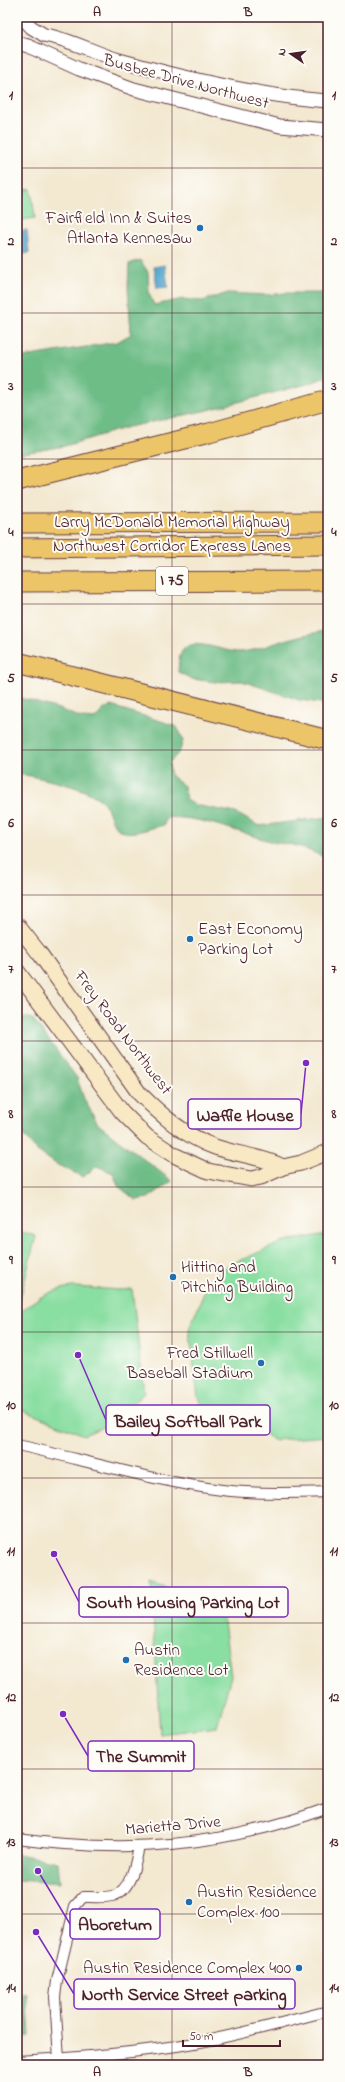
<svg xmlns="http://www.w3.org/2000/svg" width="345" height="2082" font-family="'Indie Flower',sans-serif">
<rect width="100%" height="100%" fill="#fdfcf7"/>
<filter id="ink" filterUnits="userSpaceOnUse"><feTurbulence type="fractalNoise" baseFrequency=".025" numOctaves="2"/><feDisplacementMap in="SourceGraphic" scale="8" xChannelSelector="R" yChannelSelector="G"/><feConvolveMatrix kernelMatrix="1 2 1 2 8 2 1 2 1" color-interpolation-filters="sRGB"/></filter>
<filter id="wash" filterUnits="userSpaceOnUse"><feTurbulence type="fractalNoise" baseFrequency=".012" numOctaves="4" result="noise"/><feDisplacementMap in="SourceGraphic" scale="16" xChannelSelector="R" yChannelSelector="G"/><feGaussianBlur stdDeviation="0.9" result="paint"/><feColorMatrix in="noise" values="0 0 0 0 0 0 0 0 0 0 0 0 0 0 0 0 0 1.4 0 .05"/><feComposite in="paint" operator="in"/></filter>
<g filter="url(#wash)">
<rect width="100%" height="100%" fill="#f3e8d0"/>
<!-- green -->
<g fill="#89dea1" stroke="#6a7e66">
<polygon points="31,189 35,218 21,220 17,191"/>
<polygon points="17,1231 36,1236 18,1307 17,1306"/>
<polygon points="328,1234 328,1436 272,1440 260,1428 212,1434 198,1397 189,1329 206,1288 227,1266 285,1241"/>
<path d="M73 1287 122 1290 132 1289 144 1393 110 1424 84 1435 17 1408V1316C31 1300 52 1289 73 1287Z"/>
<polygon points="151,1582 222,1607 231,1676 217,1727 160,1734"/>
</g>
<!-- forest -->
<g fill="#6ebd87" stroke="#5c6e59">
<polygon points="140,260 148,272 149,293 154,305 183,299 202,301 228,293 266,295 285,293 328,293 328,376 311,383 208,410 124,428 65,446 17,454 17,358 117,342 131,334 128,287 129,264"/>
<path d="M328 630V704L299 700 242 681 215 682 192 679 178 672C179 663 178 653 186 647 197 639 225 652 239 652 257 651 273 643 289 639 302 635 315 633 328 630Z"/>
<path d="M17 697 59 709 81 718 95 719 103 710 111 706 164 722 177 727 183 740 180 751 169 763 171 776 184 786 186 800 195 805 236 813 259 826 328 817V858C317 855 308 849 297 846 289 843 280 844 273 842 244 834 194 814 166 818L164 825C152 827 133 836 121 831 109 824 111 808 101 800 81 785 42 779 17 773Z"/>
<polygon points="23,1017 33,1019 77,1078 84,1099 98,1124 172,1181 148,1198 136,1200 118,1186 113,1173 97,1166 83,1177 56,1164 36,1150 23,1135 22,1123 17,1113 17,1085 21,1064 19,1051 17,1049 17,1037"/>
<polygon points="17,1854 58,1862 60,1883 17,1880"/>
<polygon points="17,1994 27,1995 30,2036 17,2037"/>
</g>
<!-- water -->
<g fill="#54a8d0" stroke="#4f647e">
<polygon points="27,230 29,253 17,255 17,231"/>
<polygon points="165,265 168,287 157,288 154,267"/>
</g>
</g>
<g filter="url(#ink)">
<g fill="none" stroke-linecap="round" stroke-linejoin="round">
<!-- minor casing -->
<g stroke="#633d44" stroke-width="12">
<g id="minor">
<path d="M17 1445C85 1460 153 1481 222 1490 257 1494 293 1493 328 1492"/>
<path d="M17 1839C128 1854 222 1847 328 1808"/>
<path d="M59 2059 55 1997 57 1981 75 1906 83 1897C92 1897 103 1898 112 1896 131 1892 136 1862 139 1846"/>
<path d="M17 2061C77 2058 136 2053 195 2043 240 2035 284 2022 328 2011"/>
</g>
</g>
<!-- tertiary casing -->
<g stroke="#633d44" stroke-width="15">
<g id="tertiary">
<path d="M22 17 31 27 44 35C70 39 94 53 119 60 184 78 261 97 328 101"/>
<polyline points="17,43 28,46 79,69 134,89 280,126 328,130"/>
</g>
</g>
<!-- secondary casing -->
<g stroke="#633d44" stroke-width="17">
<g id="secondary">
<path d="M17 925 40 954 139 1093C161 1115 185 1136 215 1147 238 1155 261 1156 283 1167"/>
<polyline points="17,971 122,1112 147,1137 176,1156 208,1171 251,1179 261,1177 283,1167 301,1163 328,1152"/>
</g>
</g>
<!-- motorway casing -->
<g stroke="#633d44" stroke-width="21">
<g id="motorway">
<polyline points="17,481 209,433 328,400"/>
<polyline points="17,523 328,522"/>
<polyline points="17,548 328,545"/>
<polyline points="17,582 328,581"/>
<polyline points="17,662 328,740"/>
</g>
</g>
<!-- minor -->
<use href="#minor" stroke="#fff" stroke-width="10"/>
<!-- tertiary -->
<use href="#tertiary" stroke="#fff" stroke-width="13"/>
<!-- secondary -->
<use href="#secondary" stroke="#f8e8c3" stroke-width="15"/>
<!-- motorway -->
<use href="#motorway" stroke="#edc569" stroke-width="19"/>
</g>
</g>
<!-- grid -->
<path fill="none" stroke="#4a1f2b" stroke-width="1" stroke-opacity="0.55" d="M172 17V2065M17 168H328M17 313H328M17 459H328M17 604H328M17 750H328M17 895H328M17 1041H328M17 1187H328M17 1332H328M17 1478H328M17 1623H328M17 1769H328M17 1914H328"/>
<!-- markers -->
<g fill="#1f6fb2" stroke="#fdfcf7" stroke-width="1.5">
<circle cx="200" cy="228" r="4"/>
<circle cx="190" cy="939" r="4"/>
<circle cx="173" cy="1277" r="4"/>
<circle cx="261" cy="1363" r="4"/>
<circle cx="126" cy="1660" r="4"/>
<circle cx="189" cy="1902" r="4"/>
<circle cx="299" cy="1968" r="4"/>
</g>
<g text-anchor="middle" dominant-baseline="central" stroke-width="4" stroke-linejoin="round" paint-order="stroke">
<!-- shield labels -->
<rect fill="#fdfcf7" stroke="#806168" stroke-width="1" x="156" y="567" width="32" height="28" rx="3"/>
<g font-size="16" font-weight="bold" fill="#4a1f2b">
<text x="172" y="581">I 75</text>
</g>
<!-- street labels -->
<g font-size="17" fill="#4a1f2b" stroke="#fdfcf7">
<text transform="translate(186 82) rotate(15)">Busbee Drive Northwest</text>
<text x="172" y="522">Larry McDonald Memorial Highway</text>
<text x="172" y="546">Northwest Corridor Express Lanes</text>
<text transform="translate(123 1033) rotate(53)">Frey Road Northwest</text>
<text transform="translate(173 1826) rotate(-5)">Marietta Drive</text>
</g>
<!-- poi labels -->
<g font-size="17" fill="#4a1f2b" stroke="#fdfcf7" text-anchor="start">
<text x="192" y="218" text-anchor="end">Fairfield Inn &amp; Suites<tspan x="192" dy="20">Atlanta Kennesaw</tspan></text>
<text x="198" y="929">East Economy<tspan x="198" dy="20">Parking Lot</tspan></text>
<text x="181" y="1267">Hitting and<tspan x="181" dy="20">Pitching Building</tspan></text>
<text x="253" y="1353" text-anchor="end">Fred Stillwell<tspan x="253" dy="20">Baseball Stadium</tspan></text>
<text x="134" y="1650">Austin<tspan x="134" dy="20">Residence Lot</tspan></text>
<text x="197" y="1892">Austin Residence<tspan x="197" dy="20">Complex 100</tspan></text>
<text x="291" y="1968" text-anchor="end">Austin Residence Complex 400</text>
</g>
</g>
<!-- callouts -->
<path fill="none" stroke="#7b2cbf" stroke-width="1.5" d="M306 1063L301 1114M78 1355L106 1420M54 1554L79 1602M63 1714L88 1756M38 1871L70 1924M36 1932L74 1994"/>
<g fill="#7b2cbf" stroke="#fdfcf7" stroke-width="1.5">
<circle cx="306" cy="1063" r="4"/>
<circle cx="78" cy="1355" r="4"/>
<circle cx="54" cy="1554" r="4"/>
<circle cx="63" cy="1714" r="4"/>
<circle cx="38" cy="1871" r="4"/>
<circle cx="36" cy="1932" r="4"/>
</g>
<g fill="#fdfcf7" stroke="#7b2cbf" stroke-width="1.5">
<rect x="188" y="1099" width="113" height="30" rx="4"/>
<rect x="106" y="1405" width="164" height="30" rx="4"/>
<rect x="79" y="1587" width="209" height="30" rx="4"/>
<rect x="88" y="1741" width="106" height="30" rx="4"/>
<rect x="70" y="1909" width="90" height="30" rx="4"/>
<rect x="74" y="1979" width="221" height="30" rx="4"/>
</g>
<g font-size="18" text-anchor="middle" font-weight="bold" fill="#4a1f2b">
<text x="245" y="1121">Waffle House</text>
<text x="188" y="1427">Bailey Softball Park</text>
<text x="183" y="1608">South Housing Parking Lot</text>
<text x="141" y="1762">The Summit</text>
<text x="115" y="1930">Aboretum</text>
<text x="184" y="2000">North Service Street parking</text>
</g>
<!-- margin -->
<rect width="345" height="2082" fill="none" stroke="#fdfcf7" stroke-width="44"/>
<!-- north arrow -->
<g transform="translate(291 54) rotate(283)" stroke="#fdfcf7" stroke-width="3" paint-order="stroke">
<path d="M0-3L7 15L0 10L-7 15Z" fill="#4a1f2b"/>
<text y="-6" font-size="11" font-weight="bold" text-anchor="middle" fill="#4a1f2b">N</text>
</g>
<!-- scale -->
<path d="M183 2040v6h97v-6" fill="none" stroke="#4a1f2b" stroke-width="2"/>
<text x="189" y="2040" font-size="12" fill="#4a1f2b" stroke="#fdfcf7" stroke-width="3" paint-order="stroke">50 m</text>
<rect x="22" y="22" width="301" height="2038" fill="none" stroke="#4a1f2b" stroke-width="1.5"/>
<g font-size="13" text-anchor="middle" font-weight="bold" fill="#4a1f2b">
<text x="97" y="16">A</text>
<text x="248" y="16">B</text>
<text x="11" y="99">1</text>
<text x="334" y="99">1</text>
<text x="11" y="245">2</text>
<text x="334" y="245">2</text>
<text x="11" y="390">3</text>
<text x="334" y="390">3</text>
<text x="11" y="536">4</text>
<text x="334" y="536">4</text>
<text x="11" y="682">5</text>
<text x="334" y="682">5</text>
<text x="11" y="827">6</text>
<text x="334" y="827">6</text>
<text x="11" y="973">7</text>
<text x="334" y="973">7</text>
<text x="11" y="1118">8</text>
<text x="334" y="1118">8</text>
<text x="11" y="1264">9</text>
<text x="334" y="1264">9</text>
<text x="11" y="1409">10</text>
<text x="334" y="1409">10</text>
<text x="11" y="1555">11</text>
<text x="334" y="1555">11</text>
<text x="11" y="1701">12</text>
<text x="334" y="1701">12</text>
<text x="11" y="1846">13</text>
<text x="334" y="1846">13</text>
<text x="11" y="1992">14</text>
<text x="334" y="1992">14</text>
<text x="97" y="2076">A</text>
<text x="248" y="2076">B</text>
</g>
</svg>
